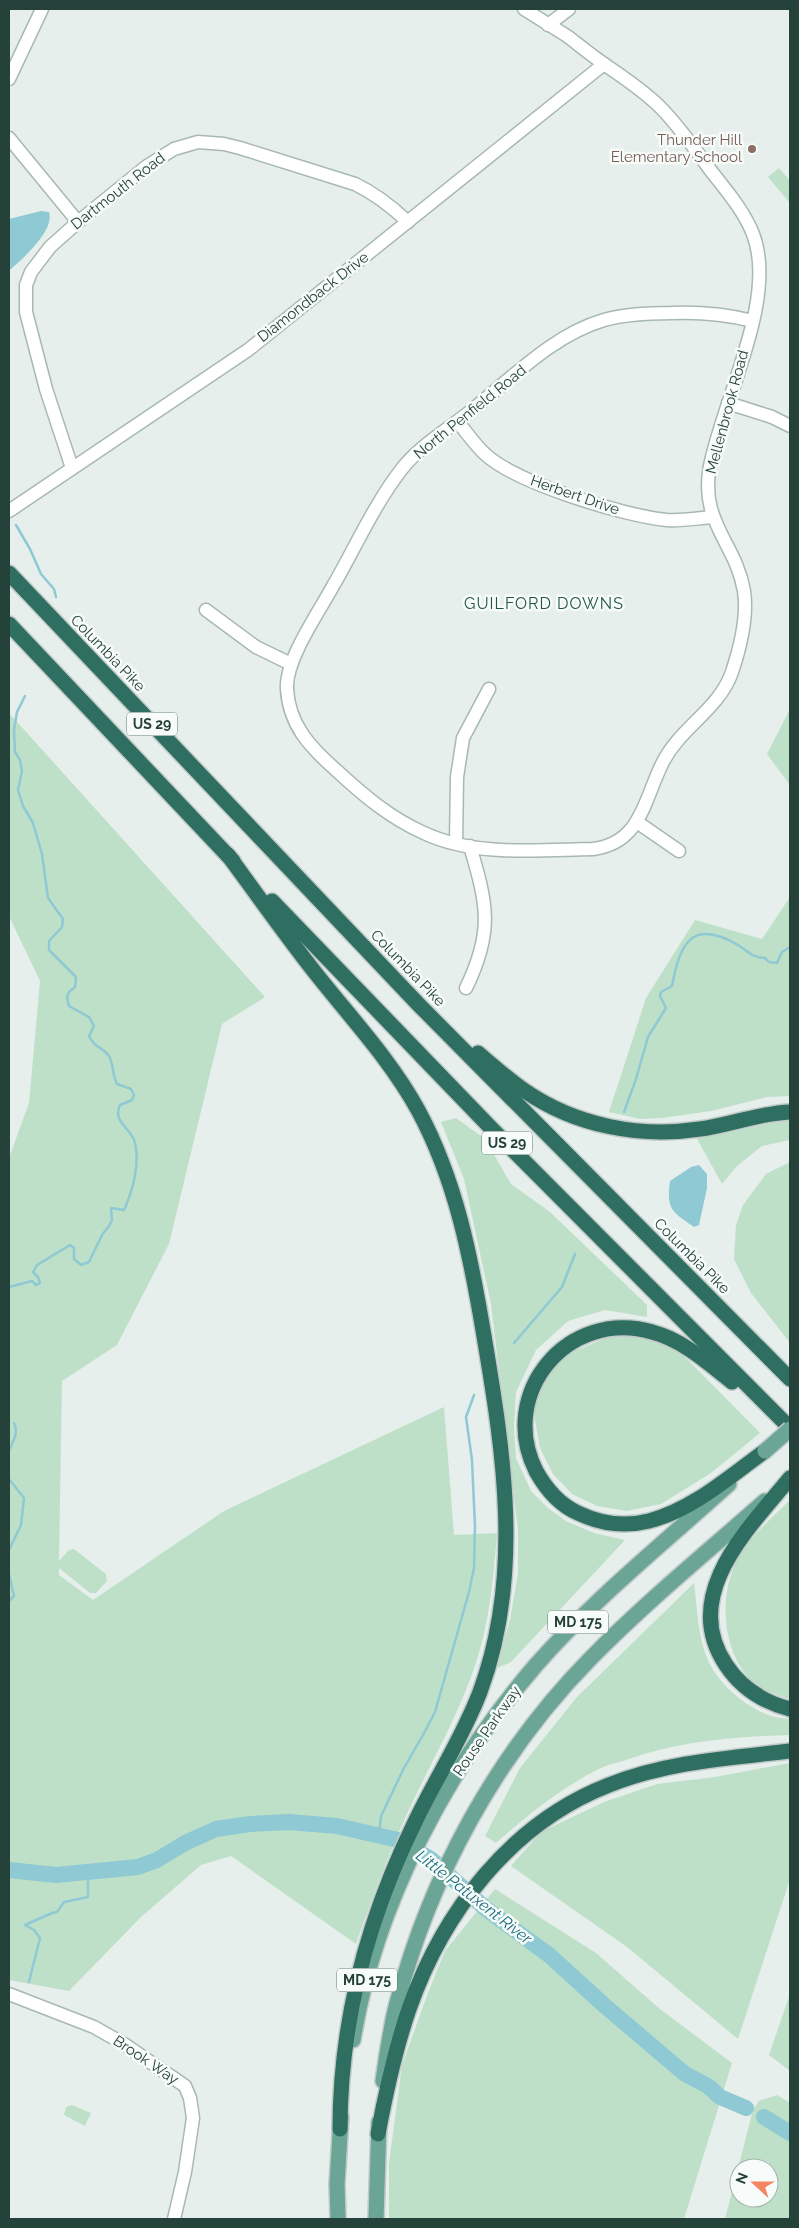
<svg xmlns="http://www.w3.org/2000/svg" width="799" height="2228" font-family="Raleway,sans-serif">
<rect width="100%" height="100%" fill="#e6efeb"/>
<!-- green -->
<g fill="#bfe0c8" fill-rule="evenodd">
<polygon points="779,168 790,181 789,202 768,177"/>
<polygon points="790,709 790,785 767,754"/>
<path d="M9 713 265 997 222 1024 169 1244 117 1345 62 1381 59 1561 69 1550 74 1549 106 1574 107 1581 96 1593H90L59 1568V1575L93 1600 224 1511 444 1407 454 1535 497 1533C494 1570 491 1606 482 1642 466 1704 432 1759 406 1816 387 1858 371 1901 356 1944L231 1856 201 1865 141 1917 69 1991 9 1980V1158L29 1103 40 981 9 916Z"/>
<polygon points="790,897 790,1096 767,1097 711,1111 662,1118 640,1119 609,1112 646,998 695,920 762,939"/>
<polygon points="456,1118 485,1139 511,1184 550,1212 647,1305 647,1317 605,1310 568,1321 536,1350 516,1392 514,1427 516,1458 531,1491 548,1508 566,1521 594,1533 625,1540 511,1662 497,1668 510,1620 518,1573 518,1530 491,1304 464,1179 441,1122"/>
<polygon points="790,1120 790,1140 762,1146 737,1166 722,1184 696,1137"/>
<polygon points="790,1162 790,1343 751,1293 734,1259 736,1225 743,1205 766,1174"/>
<polygon points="642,1336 670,1345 689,1361 760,1433 711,1473 661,1504 627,1511 597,1506 572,1494 553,1474 540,1448 534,1414 539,1391 555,1364 577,1350 608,1337"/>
<path d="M790 1500V1699C776 1695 757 1689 747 1676 724 1648 719 1601 734 1567 745 1540 770 1520 790 1500Z"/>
<path d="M694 1583C697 1606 698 1637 707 1658 718 1684 745 1707 771 1716 777 1718 784 1718 790 1719V1735C734 1737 679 1741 626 1760 616 1763 606 1765 597 1770 559 1789 528 1815 496 1843L485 1836 520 1768 577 1697Z"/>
<polygon points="790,1763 790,1879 738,2039 627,1947 511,1866 541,1832 604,1802 657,1784 715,1777"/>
<polygon points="495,1889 596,1953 660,2009 732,2063 684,2219 389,2219 389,2163 402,2065 429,1990 445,1951"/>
<polygon points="790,1994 790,2071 769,2055"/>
<path d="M777 2095 790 2103V2219H725L753 2110 759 2101ZM739 2168H769V2198H739Z"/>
<polygon points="72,2105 91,2113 85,2126 64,2115 66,2107"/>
</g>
<!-- water -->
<g fill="#8ec9d4">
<path d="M41 211 49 212C55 231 22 259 9 271V219Z"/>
<path d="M699 1165 707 1174V1188L699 1225 694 1227C672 1212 666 1209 670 1181L691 1167Z"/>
</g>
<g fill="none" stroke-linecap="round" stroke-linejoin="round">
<!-- stream -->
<g stroke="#8ec9d4" stroke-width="2.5">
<polyline points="16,525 30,549 41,574 54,589 56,597"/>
<path d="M624 1112 636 1079 648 1037 666 1008 660 996 661 992 672 986C680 944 691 918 738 945 748 951 752 958 765 958L769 962 777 963 782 952 790 947"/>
<path d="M9 1287 32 1281 36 1285 40 1283 38 1277 33 1272 37 1265 70 1245 74 1248V1259L81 1265 89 1262 102 1235 109 1226 112 1220 111 1208 124 1210C133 1190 140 1164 135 1143 132 1128 112 1123 120 1105L132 1100 134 1095 131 1089 117 1084C112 1075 114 1065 109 1056 103 1047 95 1049 89 1036L94 1026 89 1017 69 1006 67 998 69 992 75 987 76 977 49 950V941L62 927 63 919 48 898 42 854 33 823 23 806 18 790 22 771 20 760 15 752 14 730 17 712 25 696"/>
<polyline points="514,1343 562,1287 575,1254"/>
<path d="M9 1451C13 1441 19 1433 14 1423"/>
<polyline points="9,1479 24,1498 21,1525 9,1550"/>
<polyline points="9,1574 14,1596 9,1601"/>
<polyline points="379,1835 381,1816 404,1768 423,1735 435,1712 469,1592 474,1568 475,1526 472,1460 466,1417 474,1395"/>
<polyline points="29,1982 40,1938 34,1930 25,1925 52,1913 57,1912 64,1902 88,1897 88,1870"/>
</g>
<!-- river -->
<g stroke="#8ec9d4" stroke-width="16">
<polyline points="9,1870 56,1875 138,1867 157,1860 185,1843 216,1829 250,1824 289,1822 337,1826 398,1840 432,1860 486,1909 549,1955 605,2006 685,2074 708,2086 720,2097 746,2108"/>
<polyline points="764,2117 790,2133"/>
</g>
<!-- minor casing -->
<g stroke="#a8b8b2" stroke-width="15">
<g id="minor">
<path d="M524 9C538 18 553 27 567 36 579 45 591 55 604 64 623 77 643 90 660 107 679 126 695 149 711 171 726 190 744 211 753 234 778 299 723 399 710 466 699 522 736 543 744 591 748 617 740 648 732 672 719 710 679 728 662 764 644 800 641 843 593 849 538 850 475 857 424 833 390 818 363 795 336 770 310 747 289 725 287 689 285 660 319 612 333 586 355 548 374 505 401 470 419 446 449 429 472 410 513 377 553 335 604 320 626 314 649 313 671 313 700 312 725 314 753 321"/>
<polyline points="548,25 569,9"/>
<polyline points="9,79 42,9"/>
<polyline points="9,138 78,222"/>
<polyline points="728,403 772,417 790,426"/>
<path d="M458 422C467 433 475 445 485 454 516 483 624 516 667 520 682 521 698 518 713 517"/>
<path d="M72 468 46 389 26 312V285L31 272 50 247 78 222 147 166 174 149 198 142 224 144 240 148 355 184C376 194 391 206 408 222"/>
<polyline points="9,511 248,350 604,64"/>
<polyline points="206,610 256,647 291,664"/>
<polyline points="637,822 679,851"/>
<polyline points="456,843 457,777 463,738 489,689"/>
<path d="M466 988C494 931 487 904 470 846"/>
<polyline points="9,1994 94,2027 124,2044 185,2086 190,2098 193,2118 185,2172 174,2219"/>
</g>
</g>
<!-- major casing -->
<g stroke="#c2cac8" stroke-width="18">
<g id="major">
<path d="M353 2040C375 1905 447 1768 536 1665 594 1599 664 1543 729 1484"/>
<path d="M383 2081C387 2055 390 2029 397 2003 430 1876 498 1752 591 1658 646 1602 707 1552 765 1501"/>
<polyline points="338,2219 337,2184 341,2117"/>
<polyline points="376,2219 379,2122"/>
</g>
</g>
<!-- highway casing -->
<g stroke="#c2cac8" stroke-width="18">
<g id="highway">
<polyline points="9,573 419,1005 790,1379"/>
<polyline points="9,624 233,861"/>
<path d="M228 855C255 892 282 930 310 966 347 1014 389 1057 418 1110 456 1180 471 1258 484 1336 504 1454 523 1576 480 1692 463 1737 436 1778 415 1822 368 1918 340 2022 340 2129"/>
<polyline points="272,901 490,1127 790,1428"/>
<path d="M478 1053C493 1066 509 1080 525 1091 576 1126 640 1138 700 1129 730 1125 760 1113 790 1112"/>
<path d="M732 1382C708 1363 683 1340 652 1332 568 1308 497 1393 536 1471 546 1489 560 1505 578 1513 601 1524 625 1527 649 1521 692 1510 729 1477 765 1451"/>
<path d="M790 1478C749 1528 679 1595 726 1665 742 1689 763 1702 790 1709"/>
<path d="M378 2134C386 2091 395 2050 409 2009 443 1912 511 1823 609 1785 666 1762 729 1758 790 1751"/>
</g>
</g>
<!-- minor -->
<use href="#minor" stroke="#fff" stroke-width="12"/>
<!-- major -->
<use href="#major" stroke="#6aa596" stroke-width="15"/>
<!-- highway -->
<use href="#highway" stroke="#2f6f62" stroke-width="15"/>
<!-- major-bridge casing -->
<g stroke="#c2cac8" stroke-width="18" stroke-linecap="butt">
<polyline id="major-bridge" points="765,1451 790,1429"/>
</g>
<!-- major-bridge -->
<use href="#major-bridge" stroke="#6aa596" stroke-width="15"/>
</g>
<!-- markers -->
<circle fill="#8d6e63" stroke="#f7fbf9" stroke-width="2" cx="752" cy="149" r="5"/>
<g text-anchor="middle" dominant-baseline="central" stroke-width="5" stroke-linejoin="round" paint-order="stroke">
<!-- shield labels -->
<g fill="#f7fbf9" stroke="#637a73" stroke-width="1">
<rect x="127" y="712.5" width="50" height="23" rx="4"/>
<rect x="482" y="1131.5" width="50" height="23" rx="4"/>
<rect x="548" y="1610.5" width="60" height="23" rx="4"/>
<rect x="337" y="1968.5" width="60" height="23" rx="4"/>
</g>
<g font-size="14" font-weight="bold" fill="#24423a">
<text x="152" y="724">US 29</text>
<text x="507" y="1143">US 29</text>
<text x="578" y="1622">MD 175</text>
<text x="367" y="1980">MD 175</text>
</g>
<!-- education labels -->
<g font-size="15" fill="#785e54" stroke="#f7fbf9" text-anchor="end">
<text x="742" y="140">Thunder Hill<tspan x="742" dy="17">Elementary School</tspan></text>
</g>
<!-- street labels -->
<g font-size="15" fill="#24423a" stroke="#f7fbf9">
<text transform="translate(118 191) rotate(-38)">Dartmouth Road</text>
<text transform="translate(313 297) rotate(-38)">Diamondback Drive</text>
<text transform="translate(470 412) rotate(-39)">North Penfield Road</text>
<text transform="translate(727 412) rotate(-75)">Mellenbrook Road</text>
<text transform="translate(575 495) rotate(19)">Herbert Drive</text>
<text transform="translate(108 653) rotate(46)">Columbia Pike</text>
<text transform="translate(408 968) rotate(46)">Columbia Pike</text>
<text transform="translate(692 1256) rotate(45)">Columbia Pike</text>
<text transform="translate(487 1731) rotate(-55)">Rouse Parkway</text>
<text transform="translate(146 2060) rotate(34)">Brook Way</text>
</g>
<!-- neighbourhood labels -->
<g font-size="16" letter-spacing="1" fill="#1f5548" stroke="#f7fbf9">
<text x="544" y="603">GUILFORD DOWNS</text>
</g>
<!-- water labels -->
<g font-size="16" font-style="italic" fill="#1c6f80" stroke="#f7fbf9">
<text transform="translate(474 1897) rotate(38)">Little Patuxent River</text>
</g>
</g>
<!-- border -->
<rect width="799" height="2228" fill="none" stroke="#24423a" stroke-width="20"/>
<!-- north arrow -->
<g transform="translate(754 2183) rotate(291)"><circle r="24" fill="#f7fbf9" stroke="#a3b1ad"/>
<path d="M0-4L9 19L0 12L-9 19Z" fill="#f4845f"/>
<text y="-8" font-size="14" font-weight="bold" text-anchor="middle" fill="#24423a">N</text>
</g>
</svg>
